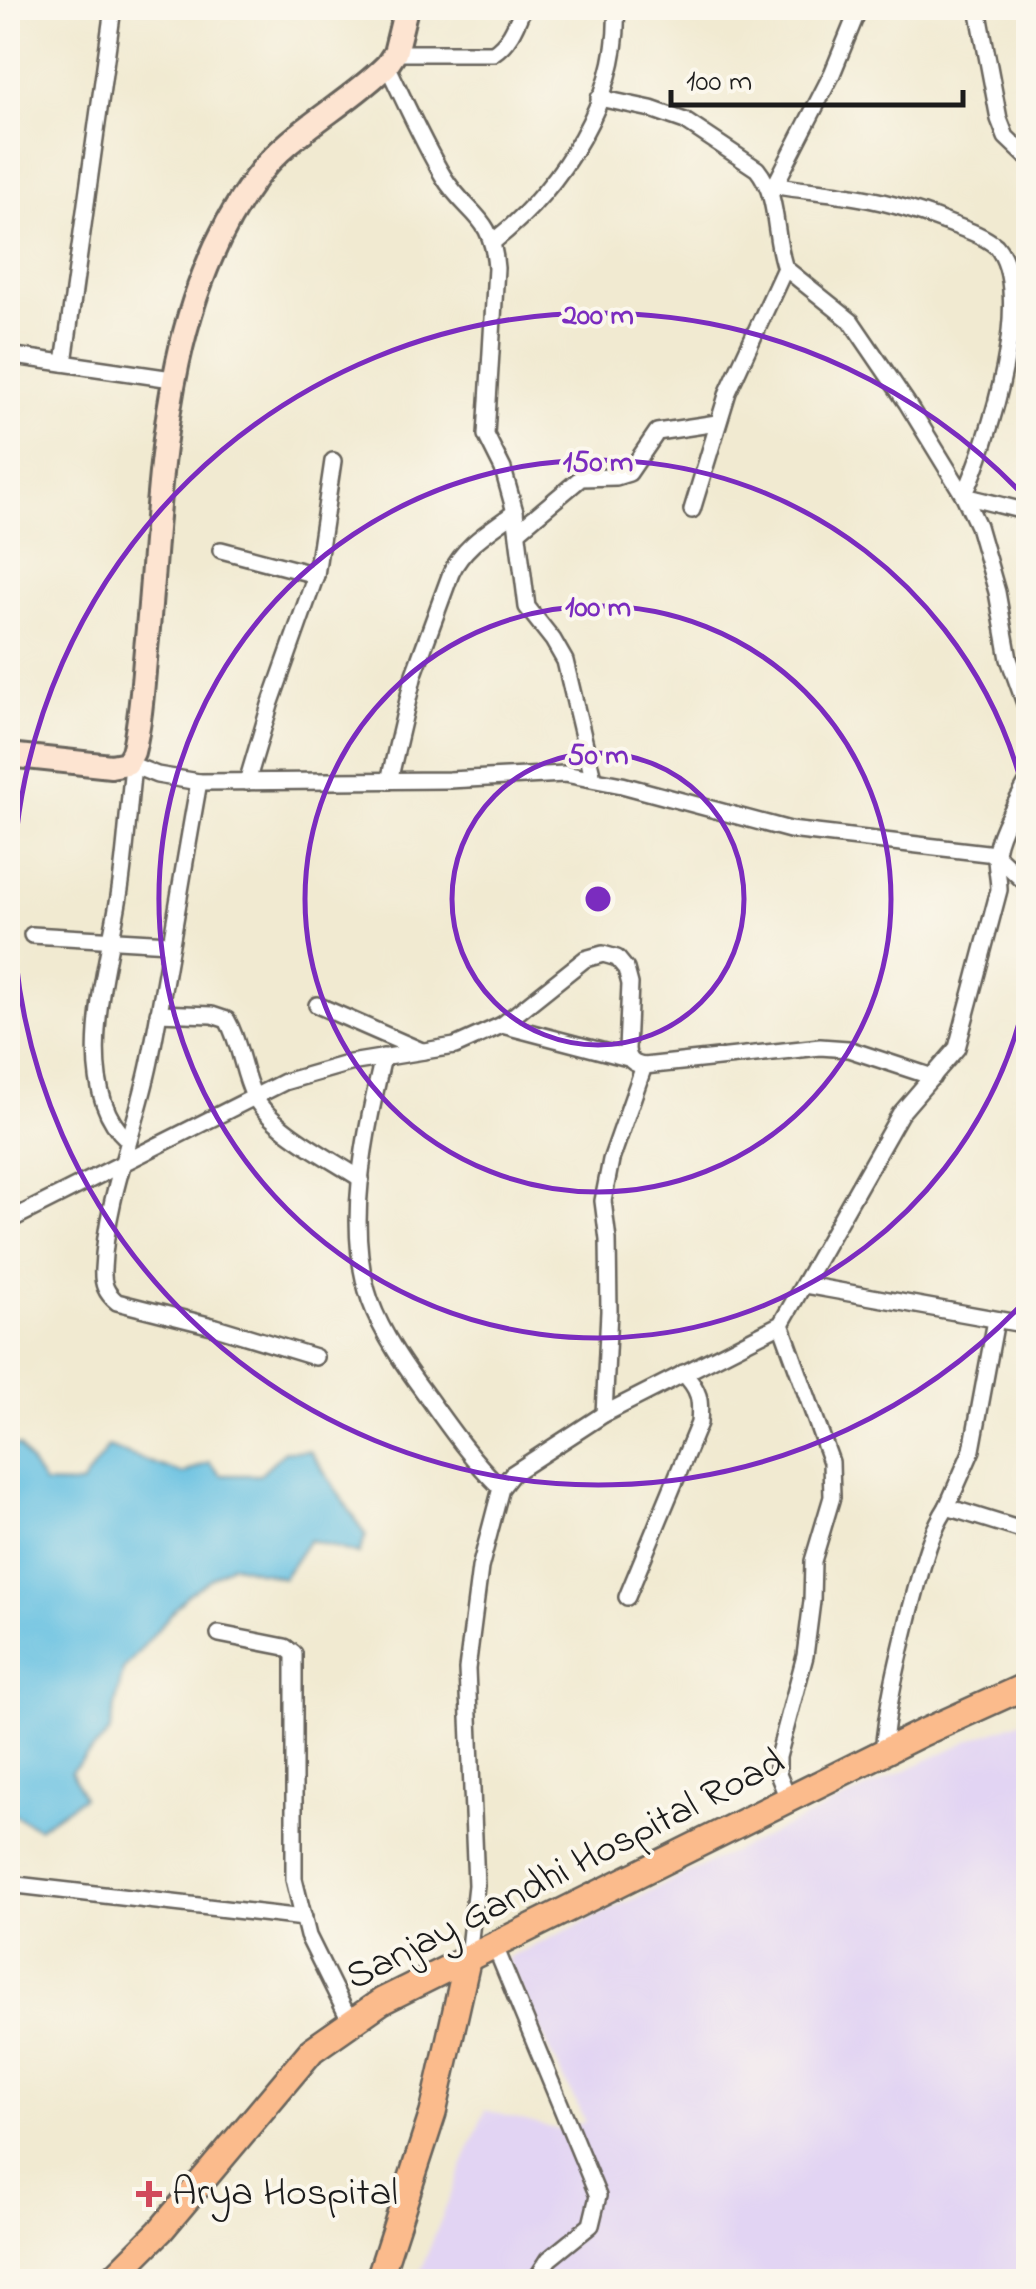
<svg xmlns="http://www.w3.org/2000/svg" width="1036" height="2289" font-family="'Indie Flower',sans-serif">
<rect width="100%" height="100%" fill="#fbf7ec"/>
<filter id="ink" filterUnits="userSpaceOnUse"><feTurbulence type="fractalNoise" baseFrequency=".01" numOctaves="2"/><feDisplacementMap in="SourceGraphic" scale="20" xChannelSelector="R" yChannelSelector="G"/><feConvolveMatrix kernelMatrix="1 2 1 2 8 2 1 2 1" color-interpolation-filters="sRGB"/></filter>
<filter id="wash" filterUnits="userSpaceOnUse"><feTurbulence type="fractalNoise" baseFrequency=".0048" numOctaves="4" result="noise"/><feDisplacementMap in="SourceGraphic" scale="40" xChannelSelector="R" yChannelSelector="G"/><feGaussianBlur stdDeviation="2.25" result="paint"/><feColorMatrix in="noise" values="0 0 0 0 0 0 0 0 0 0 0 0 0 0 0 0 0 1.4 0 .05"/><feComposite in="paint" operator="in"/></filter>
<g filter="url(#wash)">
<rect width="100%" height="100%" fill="#f1ead1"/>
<!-- built -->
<polygon fill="#e2d4f3" points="1028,1719 1028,2281 416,2282 485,2110 559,2130 585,2122 506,1959 972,1739"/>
<!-- water -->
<polygon fill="#63bfe1" stroke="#406e7e" stroke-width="2.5" points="8,1446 19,1446 44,1484 81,1485 108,1447 183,1474 209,1462 221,1475 259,1475 285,1451 310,1451 366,1535 359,1554 309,1540 283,1578 232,1564 187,1595 123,1670 109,1734 71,1771 83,1797 38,1828 8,1811"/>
</g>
<g filter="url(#ink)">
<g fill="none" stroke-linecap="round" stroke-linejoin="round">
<!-- street casing -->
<g stroke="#67645b" stroke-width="20">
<g id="street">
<polyline points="978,8 999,119 1006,137 1028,158"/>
<path d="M395 53H493C510 42 516 25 523 8"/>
<path d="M387 65C405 102 422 141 443 176 468 217 492 213 496 268L486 435 503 469 515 512 527 607 553 640 565 661 593 778"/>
<path d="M599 98 651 109 685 121 757 169C780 197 773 236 785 268L851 321 907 403 964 496 978 526 997 592 1009 659 1028 712"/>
<path d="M777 186C800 190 822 191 845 195 881 200 915 210 948 223 964 229 983 235 996 246 1036 292 989 442 964 496L1028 512"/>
<polyline points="771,193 832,74 859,8"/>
<path d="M494 241C561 188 621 96 616 8"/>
<polyline points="8,355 172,379"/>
<polyline points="64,363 113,8"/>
<polyline points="692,510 728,392 785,268"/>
<polyline points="518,531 581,478 616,477 629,473 657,432 717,423"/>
<polyline points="221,550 316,575"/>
<polyline points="127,763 157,775 199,782 449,780 565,774 622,785 790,830 995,854 1028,885"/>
<path d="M389 781 414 674 451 573C464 545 491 530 515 512"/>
<path d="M199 782C182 875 168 968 150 1061 136 1130 106 1197 103 1269 102 1284 106 1293 117 1302L216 1327 315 1357"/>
<polyline points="247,782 270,705 316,575 333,461"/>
<polyline points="32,935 169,943"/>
<polyline points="317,1005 422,1051"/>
<path d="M158 1013 212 1015 227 1020C241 1044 242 1072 254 1096 272 1130 330 1158 361 1179"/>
<polyline points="502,1025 628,1058"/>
<path d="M383 1057C366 1131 344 1226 370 1300 383 1336 406 1368 429 1399 451 1430 473 1461 501 1488"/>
<path d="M127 1139C69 1087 109 963 119 896 126 853 128 810 133 766"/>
<path d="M8 1221 284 1082 350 1063 455 1046 502 1025 585 959 603 954 617 958 626 969 630 984 627 1049C628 1060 633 1064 644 1066L820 1047 848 1049 933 1077"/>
<polyline points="805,1285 1028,1325"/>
<polyline points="996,1320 972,1450 947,1507 1028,1532"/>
<polyline points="781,1324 831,1462 832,1497 813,1561 812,1601 805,1656 778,1757 778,1774 788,1799"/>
<polyline points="604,1414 609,1311 608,1240 603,1201 611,1160 644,1066"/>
<path d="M627 1597 699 1423C701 1400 700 1390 683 1373"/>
<polyline points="219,1634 285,1647 294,1654 294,1879 308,1936 351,2023"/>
<path d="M883 1753C887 1703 899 1657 911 1608 921 1573 927 1538 947 1507"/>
<polyline points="8,1884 304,1918"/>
<polyline points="494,1944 598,2196 591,2225 549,2259 534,2282"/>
<path d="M468 1957 476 1885 467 1669 480 1568 501 1488 512 1474 604 1414 781 1324 900 1114 957 1048 999 890C999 878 996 869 996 857 995 836 1018 800 1028 781"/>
</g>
</g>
<!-- secondary casing -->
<g stroke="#67645b" stroke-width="28">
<path id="secondary" d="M8 755 111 766 127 763 133 752C142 715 143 676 147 639 162 483 159 311 255 179 289 132 346 106 387 65L395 53 406 8"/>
</g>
<!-- primary casing -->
<g stroke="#67645b" stroke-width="30">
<g id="primary">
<polyline points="109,2282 160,2231 312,2050 382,2001 922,1733 1028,1685"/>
<polyline points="378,2282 433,2113 468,1957"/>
</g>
</g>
<!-- street -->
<use href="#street" stroke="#fff" stroke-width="15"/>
<!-- secondary -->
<use href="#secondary" stroke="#fde4d1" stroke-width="22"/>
<!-- primary -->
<use href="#primary" stroke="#fbbb8c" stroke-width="25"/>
</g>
</g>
<!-- distance rings -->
<g fill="none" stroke="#7b2cbf" stroke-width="5">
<circle cx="598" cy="899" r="146"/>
<circle cx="598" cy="899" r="293"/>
<path d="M1028 987A439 439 0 1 1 1028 811"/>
<path d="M1027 1299A586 586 0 1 1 1027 499"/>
</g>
<!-- markers -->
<path fill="#d1495b" stroke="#fbf7ec" stroke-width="4" d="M144 2179h10v10h10v10h-10v10h-10v-10h-10v-10h10z"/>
<g text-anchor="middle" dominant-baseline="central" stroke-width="8" stroke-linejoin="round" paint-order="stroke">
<!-- street labels -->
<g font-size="40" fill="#1c1c1c" stroke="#fbf7ec">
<text transform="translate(566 1871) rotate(-27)">Sanjay Gandhi Hospital Road</text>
</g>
<!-- poi labels -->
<g font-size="40" fill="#1c1c1c" stroke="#fbf7ec" text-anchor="start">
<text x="172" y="2194">Arya Hospital</text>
</g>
</g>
<circle cx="598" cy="899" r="15" fill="#7b2cbf" stroke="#fbf7ec" stroke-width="5"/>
<g font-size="30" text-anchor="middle" font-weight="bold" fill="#7b2cbf" stroke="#fbf7ec" stroke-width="8" stroke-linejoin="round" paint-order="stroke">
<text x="598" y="324">200 m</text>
<text x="598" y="471">150 m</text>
<text x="598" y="616">100 m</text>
<text x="598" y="764">50 m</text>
</g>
<!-- margin -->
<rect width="1036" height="2289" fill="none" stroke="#fbf7ec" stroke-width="40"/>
<!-- scale -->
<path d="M671 90v15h292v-15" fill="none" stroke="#1c1c1c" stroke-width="5"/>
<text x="686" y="90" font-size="30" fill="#1c1c1c" stroke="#fbf7ec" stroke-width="8" paint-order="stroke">100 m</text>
</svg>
